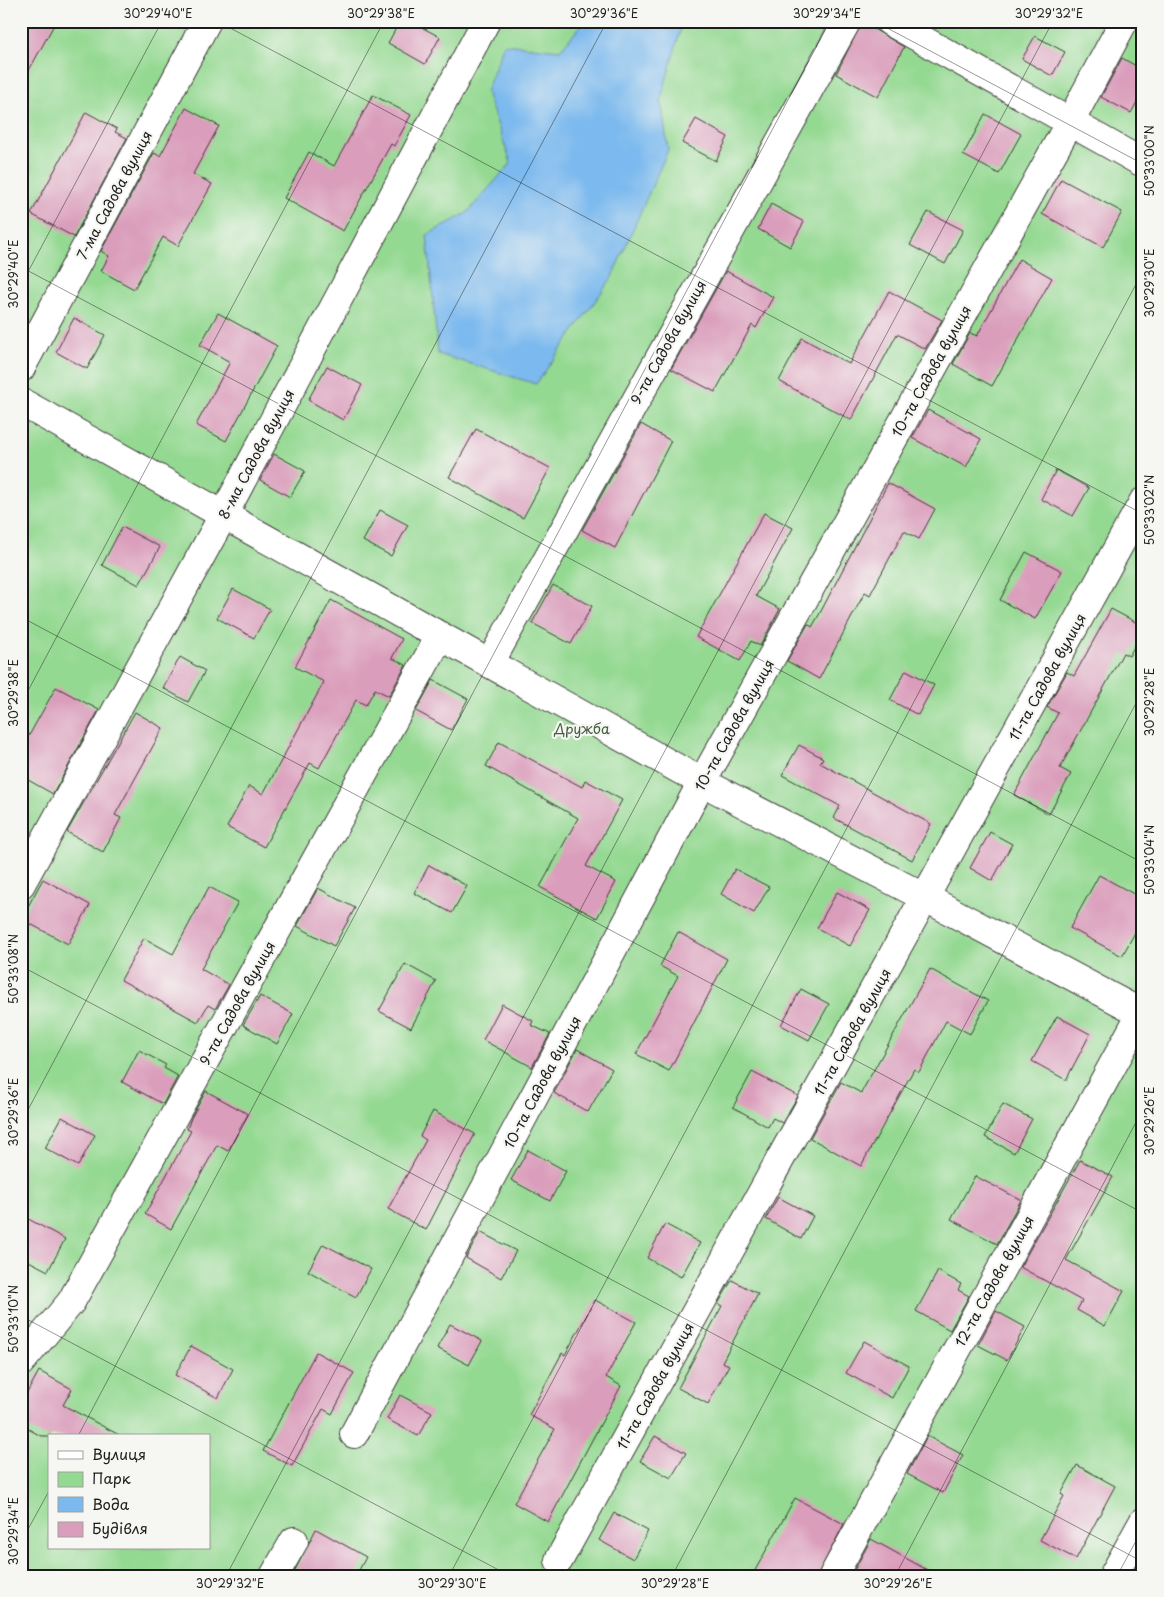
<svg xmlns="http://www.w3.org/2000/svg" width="1164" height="1597" font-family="'Playpen Sans',sans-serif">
<rect width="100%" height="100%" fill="#f6f6f2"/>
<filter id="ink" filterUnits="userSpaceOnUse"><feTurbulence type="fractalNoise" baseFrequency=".02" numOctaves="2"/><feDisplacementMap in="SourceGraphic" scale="10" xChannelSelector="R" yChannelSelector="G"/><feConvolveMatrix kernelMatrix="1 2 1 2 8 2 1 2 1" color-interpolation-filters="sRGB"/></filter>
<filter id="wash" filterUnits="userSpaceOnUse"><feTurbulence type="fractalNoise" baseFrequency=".0096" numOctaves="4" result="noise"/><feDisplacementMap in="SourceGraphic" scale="20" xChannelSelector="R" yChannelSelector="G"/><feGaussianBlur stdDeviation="1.12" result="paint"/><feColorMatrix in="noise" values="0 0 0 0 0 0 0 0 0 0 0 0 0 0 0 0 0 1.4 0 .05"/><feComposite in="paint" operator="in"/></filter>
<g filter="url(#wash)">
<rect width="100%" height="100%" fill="#f0e7cf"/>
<!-- green -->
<path fill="#94d992" stroke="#587a57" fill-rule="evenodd" d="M21 21H1143V1576H21ZM49 1436H209V1548H49Z"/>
<!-- water -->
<polygon fill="#7cb9ee" stroke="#4c6a85" points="585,21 683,21 661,99 668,150 611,279 536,384 438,354 427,235 467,213 511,163 486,92 504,44 560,50"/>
<g id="blocks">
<!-- building -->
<g fill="#da9dbb">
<polygon points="21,21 56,21 21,85"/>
<polygon points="400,21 410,21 440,37 425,64 388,43"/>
<polygon points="862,22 904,47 878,97 836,74"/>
<polygon points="1035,36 1065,52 1052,76 1022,59"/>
<polygon points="1122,58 1143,70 1143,91 1131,113 1101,97"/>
<polygon points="373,95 411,115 394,146 391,144 343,231 284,198 309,152 334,166"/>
<polygon points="186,108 219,126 193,174 212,184 178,246 163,237 134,289 101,271 109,256 101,251 154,153 160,156"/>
<polygon points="86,112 117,129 115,132 127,138 74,237 31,214"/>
<polygon points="985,114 1021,134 999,174 963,155"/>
<polygon points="696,119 728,137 716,161 682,143"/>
<polygon points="1061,179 1122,212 1103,247 1042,214"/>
<polygon points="771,204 804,222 790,247 758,229"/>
<polygon points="928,212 963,230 945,264 910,245"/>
<polygon points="1019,259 1052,278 992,386 953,364 970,333 977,336"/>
<polygon points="726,271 773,297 756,328 752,325 715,392 671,369"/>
<polygon points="889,291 942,320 925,349 897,334 851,420 779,381 802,338 849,364"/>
<polygon points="218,313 277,346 226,441 196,425 230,362 200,345"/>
<polygon points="74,318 105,335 87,369 56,352"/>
<polygon points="327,366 362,385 343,420 308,400"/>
<polygon points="928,410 981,439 966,467 912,438"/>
<polygon points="641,424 671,441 615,548 582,530"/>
<polygon points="476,429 550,468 523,518 449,477"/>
<polygon points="274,454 305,471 290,497 260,480"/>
<polygon points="1056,470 1089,488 1073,516 1041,499"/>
<polygon points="888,483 935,509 919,539 904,531 870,595 865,592 819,679 787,661 808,624 812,627 819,615"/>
<polygon points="380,510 408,525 391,556 363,541"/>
<polygon points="764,513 793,528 756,596 780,609 760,646 751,641 740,661 696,637"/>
<polygon points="122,527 160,547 139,585 102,565"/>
<polygon points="1026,552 1062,571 1035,619 1000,600"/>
<polygon points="553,585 592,606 571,644 532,623"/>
<polygon points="233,589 270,609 254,638 217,618"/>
<polygon points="331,600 402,639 392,658 406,665 389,696 375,689 366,705 356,700 319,768 310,763 264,847 227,827 249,786 263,794 324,682 295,667"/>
<polygon points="1111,609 1143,626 1143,630 1129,656 1123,653 1060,768 1071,774 1049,814 1014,795 1058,713 1047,707 1067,672 1074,676"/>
<polygon points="180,657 205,671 188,702 163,688"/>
<polygon points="906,670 934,685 918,715 890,700"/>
<polygon points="433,680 468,699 451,730 416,711"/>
<polygon points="56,687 99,710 53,794 21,776 21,750"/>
<polygon points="135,712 163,728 115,815 121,818 103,852 67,832"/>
<polygon points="499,742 582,787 585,780 622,800 586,866 616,882 597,918 540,887 578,818 486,766"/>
<polygon points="799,745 823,758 820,763 931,824 912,860 834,818 840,806 782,775"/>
<polygon points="990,832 1012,844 992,881 970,868"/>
<polygon points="429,865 467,886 452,913 414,893"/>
<polygon points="735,869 769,887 754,913 721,894"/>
<polygon points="1099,875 1143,899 1143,918 1122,956 1070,928"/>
<polygon points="43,879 90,905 68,944 21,919"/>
<polygon points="209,887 238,902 201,969 229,985 215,1009 208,1005 198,1022 121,980 144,938 173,954"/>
<polygon points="318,888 355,908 334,946 297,926"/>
<polygon points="837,892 870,910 850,946 817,928"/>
<polygon points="678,932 727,959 669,1071 636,1054 678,976 660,966"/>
<polygon points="405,964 436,981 411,1028 379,1011"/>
<polygon points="930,969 988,1001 970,1034 946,1021 919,1072 914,1069 861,1166 810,1138 841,1082 861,1093"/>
<polygon points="801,989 829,1004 809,1040 781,1025"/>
<polygon points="260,996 293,1014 277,1044 243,1025"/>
<polygon points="502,1004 533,1021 531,1025 550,1034 532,1067 483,1040"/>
<polygon points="1057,1016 1090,1034 1066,1080 1032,1061"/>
<polygon points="577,1049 612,1069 588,1112 554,1093"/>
<polygon points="139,1050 166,1065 164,1068 178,1076 163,1104 122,1082"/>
<polygon points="752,1072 798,1096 782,1123 773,1118 768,1127 733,1107"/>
<polygon points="206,1091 248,1114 228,1151 217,1145 171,1229 145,1214 191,1131 187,1129 191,1118"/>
<polygon points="1003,1104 1032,1119 1014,1153 985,1137"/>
<polygon points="433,1111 475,1134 426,1230 388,1209 426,1140 420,1136"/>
<polygon points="62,1117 95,1135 78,1166 45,1148"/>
<polygon points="528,1150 566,1171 550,1201 511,1180"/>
<polygon points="1080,1160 1113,1177 1066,1260 1124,1291 1105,1326 1077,1310 1082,1301 1020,1267"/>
<polygon points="975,1176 1021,1200 997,1244 951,1219"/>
<polygon points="778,1197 813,1216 801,1239 766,1219"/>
<polygon points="21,1215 65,1239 48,1271 21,1257"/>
<polygon points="665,1224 700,1243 681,1277 647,1258"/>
<polygon points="480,1232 516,1251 501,1278 466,1258"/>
<polygon points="323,1244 371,1269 356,1297 308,1271"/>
<polygon points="938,1271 961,1284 958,1290 969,1296 950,1330 916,1311"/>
<polygon points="732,1280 758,1294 722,1362 729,1365 708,1404 678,1388 722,1306 718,1304"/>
<polygon points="595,1300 636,1322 606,1377 621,1386 548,1522 514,1503 555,1429 529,1415 562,1353 565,1355"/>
<polygon points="996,1311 1025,1327 1007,1360 978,1345"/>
<polygon points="450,1324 482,1341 469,1365 437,1348"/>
<polygon points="864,1341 909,1366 892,1398 846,1373"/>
<polygon points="191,1346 233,1369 218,1398 175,1375"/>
<polygon points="316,1352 354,1373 332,1414 323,1409 292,1466 263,1451"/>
<polygon points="39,1371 72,1389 63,1405 121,1436 41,1436 21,1425 21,1404"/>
<polygon points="400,1395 432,1412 418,1436 387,1419"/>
<polygon points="655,1436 686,1453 671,1478 640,1461"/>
<polygon points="927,1436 963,1455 943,1493 907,1474"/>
<polygon points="1077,1465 1115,1486 1076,1559 1040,1540 1064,1496 1061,1494"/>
<polygon points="795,1498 844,1524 817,1576 752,1576"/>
<polygon points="614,1513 648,1531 633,1559 599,1540"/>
<polygon points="316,1529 366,1557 356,1576 292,1576"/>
<polygon points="871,1539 938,1576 851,1576"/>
</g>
</g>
</g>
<g filter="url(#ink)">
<use href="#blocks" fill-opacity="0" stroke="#3c3a37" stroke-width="1"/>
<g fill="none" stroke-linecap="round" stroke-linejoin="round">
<!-- street casing -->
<g stroke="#3c3a37" stroke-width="30">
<g id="street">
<polyline points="889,21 1143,163"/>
<polyline points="21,368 207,21"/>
<polyline points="21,402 702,782 926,898 1143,1014"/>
<polyline points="490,663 847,21"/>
<polyline points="21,884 224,514 486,21"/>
<polyline points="21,1362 71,1302 440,636"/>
<polyline points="354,1434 702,782 1070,122 1124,21"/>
<polyline points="559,1560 1143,502"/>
<polyline points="274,1576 294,1541"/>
<polyline points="833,1576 1143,1010"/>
<polyline points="1113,1576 1143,1522"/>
</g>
</g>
<!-- street -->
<use href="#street" stroke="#fff" stroke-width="28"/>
</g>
</g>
<!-- ticks -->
<path fill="none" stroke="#1c1c1c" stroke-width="1" stroke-opacity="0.45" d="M217 21 1143 514M874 21 1143 164M21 267 1143 863M21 285 162 21M21 617 1143 1213M21 704 384 21M21 966 1143 1562M21 1123 607 21M21 1316 510 1576M78 1436 830 21M21 1542 49 1491M226 1576 1053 21M449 1576 1143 271M672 1576 1143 690M895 1576 1143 1109M1117 1576 1143 1528"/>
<g text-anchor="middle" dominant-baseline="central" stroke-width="4.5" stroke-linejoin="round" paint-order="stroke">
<!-- street labels -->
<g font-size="14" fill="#1c1c1c" stroke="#f6f6f2">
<text transform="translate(114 195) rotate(-62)">7-ма Садова вулиця</text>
<text transform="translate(668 342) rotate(-61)">9-та Садова вулиця</text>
<text transform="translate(931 371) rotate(-61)">10-та Садова вулиця</text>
<text transform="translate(256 454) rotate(-62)">8-ма Садова вулиця</text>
<text transform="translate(1047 677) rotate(-61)">11-та Садова вулиця</text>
<text transform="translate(734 725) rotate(-61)">10-та Садова вулиця</text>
<text transform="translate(237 1003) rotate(-61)">9-та Садова вулиця</text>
<text transform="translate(852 1032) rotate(-61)">11-та Садова вулиця</text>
<text transform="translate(542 1082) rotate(-62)">10-та Садова вулиця</text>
<text transform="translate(994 1281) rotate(-61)">12-та Садова вулиця</text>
<text transform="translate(655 1386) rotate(-61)">11-та Садова вулиця</text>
</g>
<!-- park labels -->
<g font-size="14" fill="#465e45" stroke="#f6f6f2">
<text x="582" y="728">Дружба</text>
</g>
</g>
<!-- margin -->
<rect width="1164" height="1597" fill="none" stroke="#f6f6f2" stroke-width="55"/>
<!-- legend -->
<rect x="48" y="1434" width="162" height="115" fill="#f6f6f2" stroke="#9f9f9c"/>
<rect x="58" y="1451" width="25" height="8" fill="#ffffff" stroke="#9f9f9c"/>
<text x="92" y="1460" font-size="15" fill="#1c1c1c">Вулиця</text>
<rect x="58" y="1472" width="25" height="15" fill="#94d992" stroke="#9f9f9c"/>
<text x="92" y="1484" font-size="15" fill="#1c1c1c">Парк</text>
<rect x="58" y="1497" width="25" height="15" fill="#7cb9ee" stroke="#9f9f9c"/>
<text x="92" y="1510" font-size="15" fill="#1c1c1c">Вода</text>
<rect x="58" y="1522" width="25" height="15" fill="#da9dbb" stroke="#9f9f9c"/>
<text x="92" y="1534" font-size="15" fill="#1c1c1c">Будівля</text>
<rect x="28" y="28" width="1108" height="1542" fill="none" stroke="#1c1c1c" stroke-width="2"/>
<g font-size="12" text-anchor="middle" fill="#1c1c1c">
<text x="158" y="18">30°29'40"E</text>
<text x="381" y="18">30°29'38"E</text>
<text x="604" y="18">30°29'36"E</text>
<text x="827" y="18">30°29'34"E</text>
<text x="1049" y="18">30°29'32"E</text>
<text transform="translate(1150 161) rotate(-90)" y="4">50°33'00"N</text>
<text transform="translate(14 274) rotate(-90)" y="4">30°29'40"E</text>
<text transform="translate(1150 283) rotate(-90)" y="4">30°29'30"E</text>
<text transform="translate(1150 510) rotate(-90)" y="4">50°33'02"N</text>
<text transform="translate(14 693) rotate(-90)" y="4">30°29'38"E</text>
<text transform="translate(1150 702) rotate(-90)" y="4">30°29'28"E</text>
<text transform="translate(1150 860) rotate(-90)" y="4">50°33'04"N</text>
<text transform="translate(14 969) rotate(-90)" y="4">50°33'08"N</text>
<text transform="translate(14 1112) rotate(-90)" y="4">30°29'36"E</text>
<text transform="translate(1150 1121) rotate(-90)" y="4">30°29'26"E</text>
<text transform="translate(14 1319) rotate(-90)" y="4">50°33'10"N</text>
<text transform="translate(14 1531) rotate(-90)" y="4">30°29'34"E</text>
<text x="230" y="1588">30°29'32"E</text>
<text x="452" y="1588">30°29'30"E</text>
<text x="675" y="1588">30°29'28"E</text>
<text x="898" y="1588">30°29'26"E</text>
</g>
</svg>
